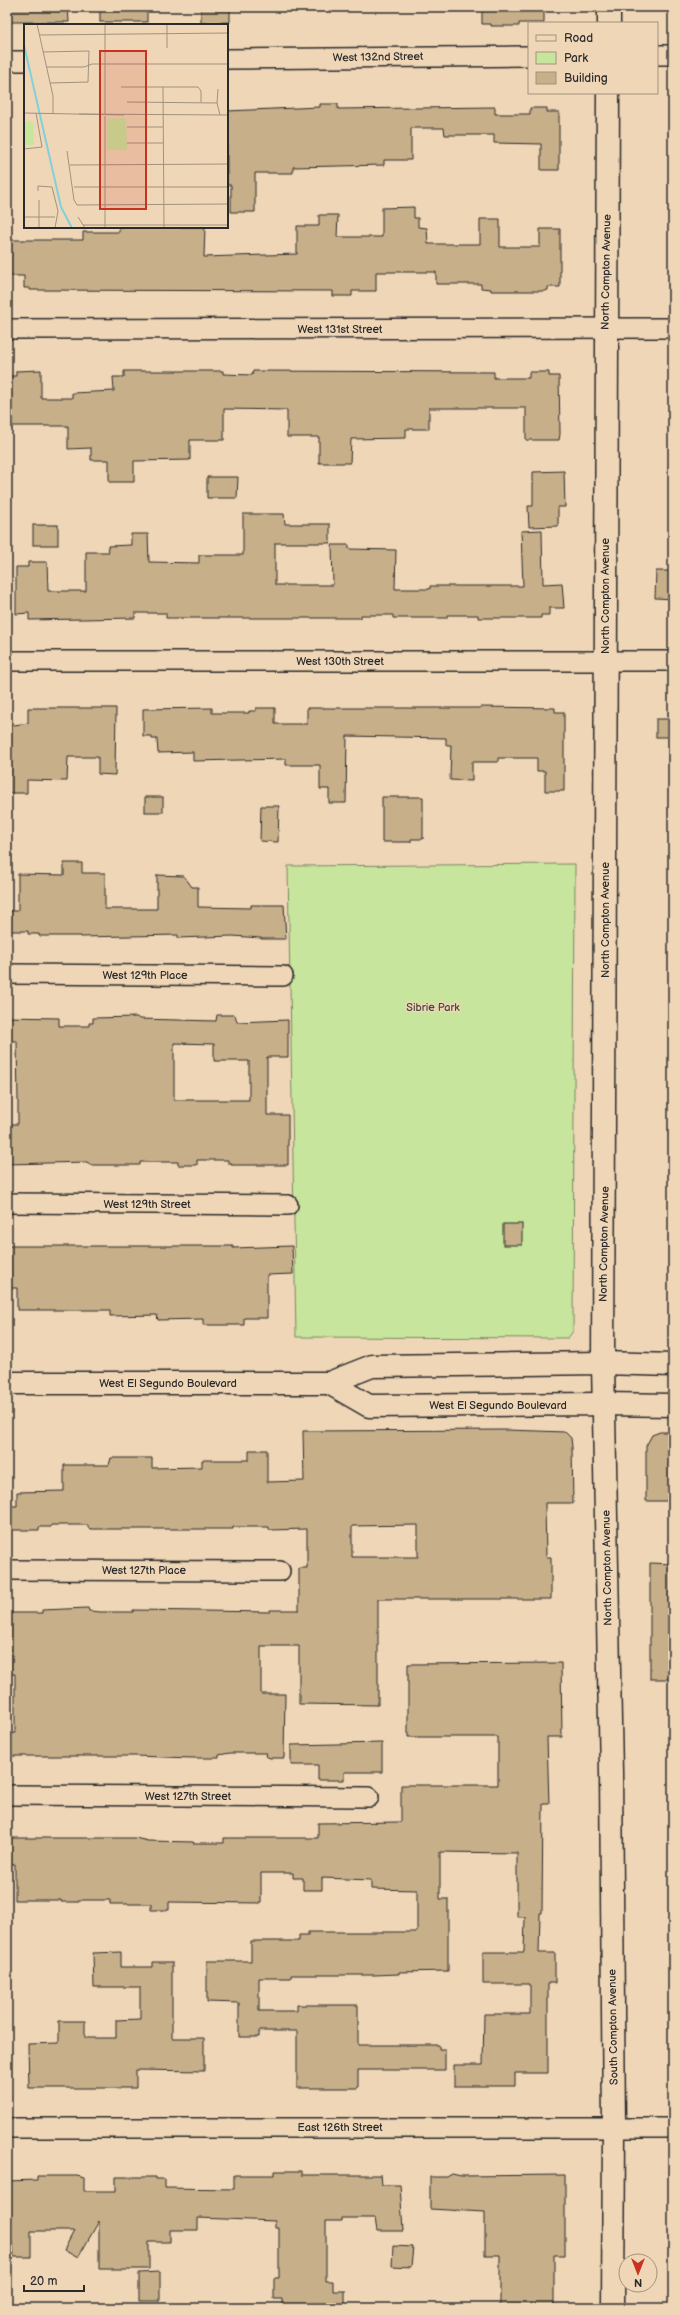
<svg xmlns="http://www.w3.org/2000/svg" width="680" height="2315" font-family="'Balsamiq Sans',sans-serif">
<rect width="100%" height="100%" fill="#efd6b7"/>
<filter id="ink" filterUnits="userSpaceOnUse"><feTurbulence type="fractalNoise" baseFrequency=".025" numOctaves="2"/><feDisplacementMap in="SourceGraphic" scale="8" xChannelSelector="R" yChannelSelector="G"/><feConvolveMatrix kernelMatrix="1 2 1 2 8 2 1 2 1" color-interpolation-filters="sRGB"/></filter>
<g filter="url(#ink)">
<!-- green -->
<polygon fill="#c7e59c" stroke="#798864" points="575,864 573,1331 568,1338 296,1337 288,866"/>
<!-- building -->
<g fill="#c7af89" stroke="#2b2b2b" fill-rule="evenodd">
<polygon points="7,7 68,7 69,22 7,22"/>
<rect x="100" y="7" width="47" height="15"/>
<polygon points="201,7 230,7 230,22 201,23"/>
<polygon points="482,7 544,7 544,23 519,23 519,26 491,26 491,24 482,24"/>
<polygon points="320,104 338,104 338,109 495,107 495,114 530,114 530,108 547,108 547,112 559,112 559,170 541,170 541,144 494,143 494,135 445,135 444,128 411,128 411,160 384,160 384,165 293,167 293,173 255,173 255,212 231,212 231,185 227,185 227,111 320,107"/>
<polygon points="414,207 414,218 418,218 418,227 427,228 428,244 480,244 480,219 500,219 500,247 540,247 540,229 560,229 560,287 548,287 548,290 544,291 491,291 491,289 481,288 481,284 436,284 436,272 376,272 376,291 352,291 352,296 333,296 333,291 30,290 30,288 24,288 24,276 7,276 7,240 83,240 83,232 119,232 119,227 205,227 204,257 297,254 297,226 319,226 319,215 338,215 337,237 382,237 382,208"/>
<polygon points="41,370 41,398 72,398 72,393 114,391 113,377 124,377 124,371 223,371 223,374 252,375 253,371 494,372 494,378 529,378 529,372 549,372 549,376 559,376 560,434 559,440 526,440 526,408 429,408 429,429 406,429 406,438 351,439 350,463 319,463 319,437 287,437 287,410 224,409 224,440 190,440 190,460 134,461 134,482 109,482 109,460 91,460 91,448 68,449 68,426 9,426 8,376 16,376 16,371"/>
<polygon points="564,471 565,507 558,507 558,526 529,527 528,506 533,506 533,472"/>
<polygon points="207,477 238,477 237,498 207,498"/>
<polygon points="243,514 284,514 285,524 330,524 330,543 275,543 275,585 333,585 332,545 349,545 349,549 396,550 395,589 430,589 430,586 523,586 521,531 542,530 543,584 562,583 564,608 549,608 549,615 541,615 541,618 478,618 478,615 447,615 447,618 393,618 393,615 361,615 361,618 166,618 166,613 135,613 135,618 29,620 29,613 16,614 16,567 28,567 28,562 47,562 48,591 86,591 86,552 109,552 108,546 131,545 131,534 148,534 149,562 199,563 199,555 243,555"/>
<rect x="33" y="525" width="25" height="20"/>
<polygon points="656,571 673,571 673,599 655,598"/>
<polygon points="480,707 555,708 555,712 564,712 564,791 545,791 545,771 537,771 537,758 498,758 498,762 472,762 472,781 450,780 451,745 446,745 446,738 347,736 346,803 329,803 329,789 320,789 320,765 286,765 286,759 193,761 193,752 158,753 157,739 152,739 152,736 143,736 143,709 212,708 212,713 249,713 249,711 256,711 256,708 275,708 275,724 307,724 307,708 480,708"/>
<polygon points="28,708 116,708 115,775 98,774 98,757 68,757 67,781 27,780 27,793 8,793 7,726 28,723"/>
<rect x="656" y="719" width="17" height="18"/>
<rect x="145" y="797" width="18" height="15"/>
<polygon points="382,797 423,797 423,839 411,839 411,842 382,842"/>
<polygon points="261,806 279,806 278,842 260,841"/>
<polygon points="64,863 82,863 82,873 105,873 105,909 157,909 157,875 184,876 192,887 198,887 198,907 251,908 251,905 284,905 286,939 261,939 261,938 232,936 178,938 178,935 81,937 81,936 39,936 39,934 28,934 28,931 7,931 7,911 18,911 18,874 64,875"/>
<path d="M217 1015H235L237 1022 288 1020V1057H267V1115H288V1165H231L232 1163H228V1160H197V1165H178V1162H140V1165H91L87 1162 7 1164V1124H18V1102L17 1041H7V1017L59 1018V1026H89V1023H93V1018L137 1017 139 1019 216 1021ZM174 1043 214 1044V1061H249V1100H174Z"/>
<rect x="503" y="1224" width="19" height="21"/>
<polygon points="7,1246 233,1246 233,1248 292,1246 293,1274 267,1275 267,1318 244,1318 244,1325 203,1325 203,1319 158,1320 157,1315 110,1316 110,1310 17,1310 17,1288 7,1288"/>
<path d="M303 1431 508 1430 565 1432 571 1438 572 1447 573 1503H545L546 1557H551V1599H378V1705L299 1704V1646H261V1694H285L284 1758H270L265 1756 266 1753H230L219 1755V1758H192L135 1756H7V1733H15V1674H7V1613H42V1610L88 1608 89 1611 101 1612H133V1610L270 1612V1610H299V1568H307V1529L269 1530V1527H233V1529H91L88 1528V1525H51V1527H39V1530H7V1506H17V1492L64 1491V1465H109L111 1458H152V1468L202 1467V1460H249V1450H267V1482L304 1481ZM418 1525V1557H352V1526Z"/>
<polygon points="660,1432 673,1432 673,1501 646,1501 646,1446 652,1435"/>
<polygon points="650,1563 673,1564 673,1679 650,1679"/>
<polygon points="561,1663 562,1737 547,1737 549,1804 543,1804 542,1913 540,1913 539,1953 555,1953 555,1983 548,1983 548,2073 515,2073 515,2086 454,2086 454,2065 483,2065 484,2014 530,2014 530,1984 483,1984 483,1952 524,1952 525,1917 517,1917 517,1853 440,1852 440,1899 448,1899 448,1971 399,1972 399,1974 374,1975 291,1975 291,1978 259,1978 259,2011 297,2011 297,2005 358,2005 358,2045 439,2045 439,2049 445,2049 445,2070 358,2070 358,2088 297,2088 297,2031 259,2031 259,2037 239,2037 239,2003 207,2002 207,1961 251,1961 251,1941 299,1941 299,1935 308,1935 308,1932 417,1932 417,1890 371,1889 371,1880 322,1878 322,1890 303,1890 303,1878 293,1878 293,1873 261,1873 261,1903 169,1902 169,1910 151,1910 151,1904 110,1904 110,1900 78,1900 78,1902 61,1902 61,1900 15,1900 15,1864 7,1864 7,1838 135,1838 148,1841 193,1842 193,1843 224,1843 224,1838 318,1838 318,1823 401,1822 401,1785 498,1785 498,1737 408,1737 408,1664"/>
<polygon points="382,1743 382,1772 344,1772 344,1780 318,1780 318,1765 291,1765 291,1745"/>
<polygon points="121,1952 121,1967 153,1967 153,1962 172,1962 172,2038 204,2038 204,2071 136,2070 136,2088 29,2088 28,2044 59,2043 59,2021 85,2021 85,2038 116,2038 116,2020 140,2019 140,1987 94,1987 93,1953"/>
<polygon points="275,2171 302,2171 302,2175 381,2175 382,2185 400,2185 403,2231 377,2231 375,2218 341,2218 341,2221 326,2221 326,2281 333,2281 333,2291 345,2291 345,2308 282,2308 282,2299 274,2299 274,2278 279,2278 279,2228 275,2228 275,2221 198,2218 198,2230 170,2230 170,2242 149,2242 149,2269 99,2269 99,2221 78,2258 64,2250 74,2231 31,2231 31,2257 14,2257 13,2243 7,2243 7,2181 37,2180 37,2176 78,2176 84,2178 84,2191 116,2191 116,2177 156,2177 156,2179 165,2179 165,2188 234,2189 234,2175 275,2175"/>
<polygon points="452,2174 461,2176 565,2175 565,2255 554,2255 554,2308 500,2308 500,2255 485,2255 485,2212 430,2209 430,2177 447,2177"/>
<polygon points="393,2246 413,2247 411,2267 392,2266"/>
<polygon points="160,2272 160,2301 139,2301 139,2273"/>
</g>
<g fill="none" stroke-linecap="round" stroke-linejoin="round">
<!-- minor casing -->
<g stroke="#2b2b2b" stroke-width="22">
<g id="minor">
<polyline points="657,55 673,55"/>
<polyline points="227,59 529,56"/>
<polyline points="7,61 25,61"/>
<polyline points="7,329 673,328"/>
<polyline points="7,661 673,661"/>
<polyline points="7,974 283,976"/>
<polyline points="7,1203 288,1205"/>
<polyline points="7,1570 280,1571"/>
<polyline points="7,1795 369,1797"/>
<polyline points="7,2128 673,2128"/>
</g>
</g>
<!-- tertiary casing -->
<g stroke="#2b2b2b" stroke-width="25">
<g id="tertiary">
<polyline points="609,23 609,7"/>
<polyline points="603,1363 608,93"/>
</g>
</g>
<!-- secondary casing -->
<g stroke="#2b2b2b" stroke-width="25">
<g id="secondary">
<polyline points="603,1363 611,1773 614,2127 613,2308"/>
<polyline points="7,1383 329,1383 372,1366 603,1363 673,1365"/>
<polyline points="329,1383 369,1406 603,1404 673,1405"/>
</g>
</g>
<!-- minor -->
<use href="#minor" stroke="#efd6b7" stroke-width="19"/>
<!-- tertiary -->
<use href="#tertiary" stroke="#efd6b7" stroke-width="22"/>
<!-- secondary -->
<use href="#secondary" stroke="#efd6b7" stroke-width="22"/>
</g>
</g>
<g text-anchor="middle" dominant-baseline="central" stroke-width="3" stroke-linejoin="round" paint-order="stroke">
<!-- street labels -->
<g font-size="11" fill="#2b2b2b" stroke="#efd6b7">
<text transform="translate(378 57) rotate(-1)">West 132nd Street</text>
<text transform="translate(606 272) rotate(-89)">North Compton Avenue</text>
<text x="340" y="329">West 131st Street</text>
<text transform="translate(605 596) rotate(-90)">North Compton Avenue</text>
<text x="340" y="661">West 130th Street</text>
<text transform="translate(605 920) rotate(-90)">North Compton Avenue</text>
<text x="145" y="975">West 129th Place</text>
<text x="147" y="1204">West 129th Street</text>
<text transform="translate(604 1244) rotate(-89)">North Compton Avenue</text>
<text x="168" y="1383">West El Segundo Boulevard</text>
<text x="498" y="1405">West El Segundo Boulevard</text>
<text transform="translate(607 1568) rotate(-91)">North Compton Avenue</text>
<text x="144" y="1570">West 127th Place</text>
<text x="188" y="1796">West 127th Street</text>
<text transform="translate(613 2027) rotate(-91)">South Compton Avenue</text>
<text x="340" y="2127">East 126th Street</text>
</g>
<!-- park labels -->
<g font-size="11" fill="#42473c" stroke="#efd6b7">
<text x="433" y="1007">Sibrie Park</text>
</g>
</g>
<!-- overview -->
<g transform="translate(24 24)">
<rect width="204" height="204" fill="#efd6b7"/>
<path d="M102 94 103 126H83V95ZM7 97 9 99 10 121H0V98Z" fill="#c7e59c"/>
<path fill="none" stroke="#80d1d9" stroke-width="2" d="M0 21 37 183 48 204"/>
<path fill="none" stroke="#a1927f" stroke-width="1" d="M13 0 29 72V90M81 0V91M15 11 204 9M143 24V0M19 28 65 27 64 58 26 59M22 43H60L68 40H204M97 63H174L177 67V78M139 63 140 204M194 65 193 79 196 91M103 78 193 79M0 89 100 91M55 90 204 91M103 103H139M103 119H139M0 125 18 123 12 89M43 127 50 176 53 181 204 180M46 141 204 140M50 163H204M14 167V162L28 163 34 187 31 204M0 193H31M54 193 61 204M59 201H204M15 204V176M81 204V92"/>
<path fill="#c8321e" fill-opacity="0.15" stroke="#c8321e" stroke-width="2" d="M76 27H122V185H76Z"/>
<rect width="204" height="204" fill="none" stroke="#2b2b2b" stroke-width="2"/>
</g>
<!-- margin -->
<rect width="680" height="2315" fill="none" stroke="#efd6b7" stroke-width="24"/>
<rect x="12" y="12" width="656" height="2291" fill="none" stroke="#2b2b2b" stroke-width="1.5" filter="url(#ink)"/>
<!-- legend -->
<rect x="528" y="22" width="130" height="72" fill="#efd6b7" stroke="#a1927f"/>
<rect x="536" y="35" width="20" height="6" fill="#efd6b7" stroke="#a1927f"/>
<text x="564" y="42" font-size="12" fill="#2b2b2b">Road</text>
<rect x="536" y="52" width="20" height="12" fill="#c7e59c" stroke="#a1927f"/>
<text x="564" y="62" font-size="12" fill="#2b2b2b">Park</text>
<rect x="536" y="72" width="20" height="12" fill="#c7af89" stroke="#a1927f"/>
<text x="564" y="82" font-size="12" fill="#2b2b2b">Building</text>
<!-- north arrow -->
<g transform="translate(638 2273) rotate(180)"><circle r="19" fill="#efd6b7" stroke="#a1927f"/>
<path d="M0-3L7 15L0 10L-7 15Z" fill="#c8321e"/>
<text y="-6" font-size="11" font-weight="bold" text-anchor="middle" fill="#2b2b2b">N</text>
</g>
<!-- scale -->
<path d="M24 2285v6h60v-6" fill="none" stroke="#2b2b2b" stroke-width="2"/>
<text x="30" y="2285" font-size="12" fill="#2b2b2b" stroke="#efd6b7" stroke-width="3" paint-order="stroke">20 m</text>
</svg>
